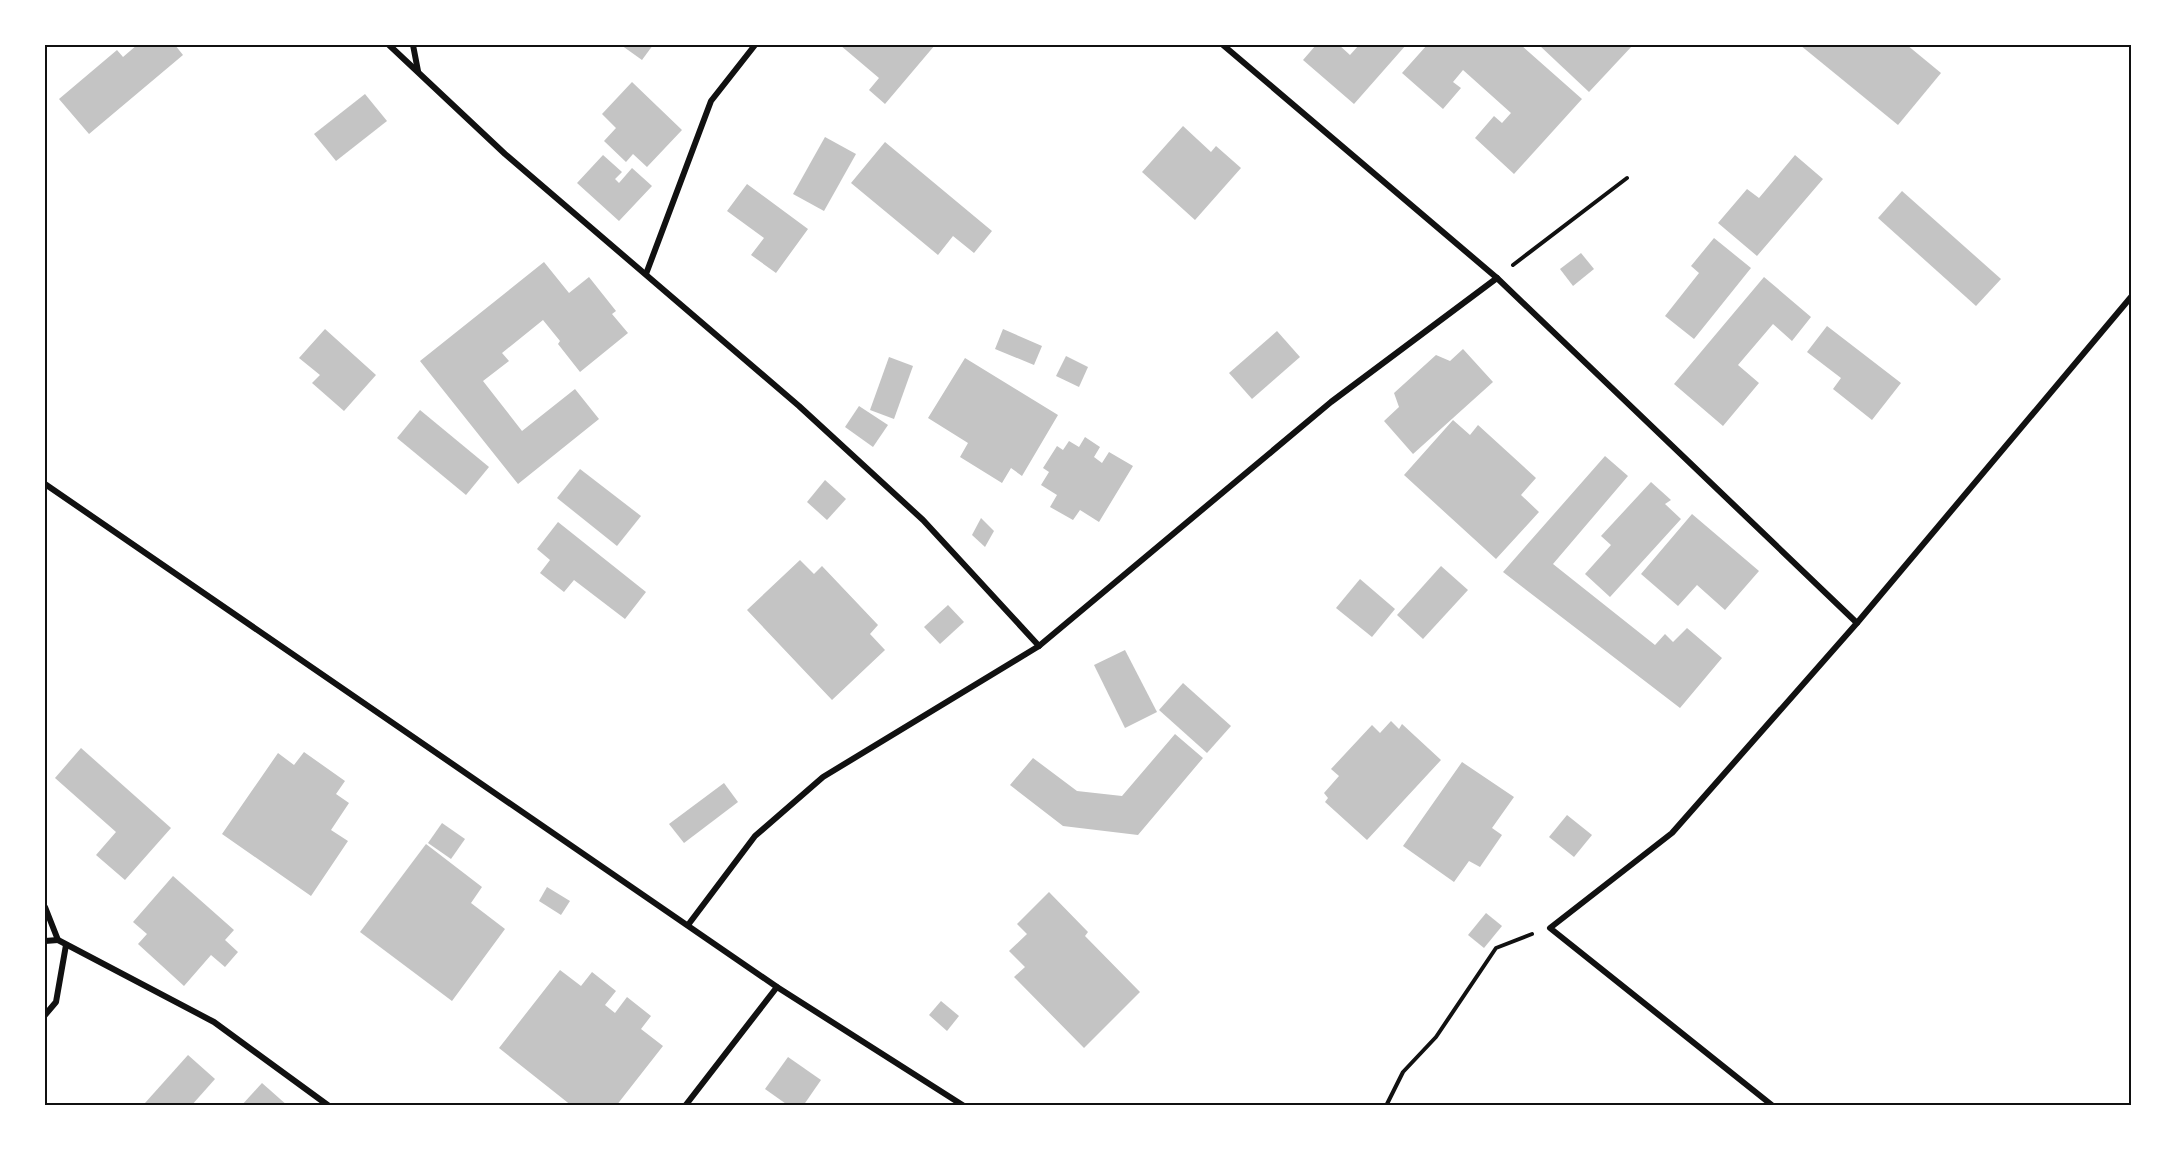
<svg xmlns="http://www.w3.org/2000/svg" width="2176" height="1151" font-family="Barlow,sans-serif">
<rect width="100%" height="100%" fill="#fff"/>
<!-- building -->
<g fill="#c4c4c4">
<polygon points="137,45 175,45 183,55 89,134 59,99 117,50 123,57"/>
<polygon points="621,45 653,45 642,60"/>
<polygon points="840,45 935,45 885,104 869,90 879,78"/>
<polygon points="1316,45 1339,45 1350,55 1359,45 1406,45 1354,104 1303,60"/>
<polygon points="1427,45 1521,45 1582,99 1514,174 1475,138 1494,116 1502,123 1511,113 1463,70 1453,82 1461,88 1443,109 1402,73"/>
<polygon points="1539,45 1633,45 1589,92"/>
<polygon points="1800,45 1907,45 1941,73 1898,125"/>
<polygon points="632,82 682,130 647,167 633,154 626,162 604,141 616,128 602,114"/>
<polygon points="365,94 387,121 336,161 314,134"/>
<polygon points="1183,126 1211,152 1216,146 1241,168 1195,220 1142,172"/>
<polygon points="825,137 856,154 824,211 793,194"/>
<polygon points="885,142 992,231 974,253 953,236 938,255 851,183"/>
<polygon points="603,155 622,172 615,179 619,183 632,168 652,186 619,221 577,183"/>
<polygon points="1795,155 1823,179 1757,256 1718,223 1747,189 1759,198"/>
<polygon points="747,184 808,229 776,273 751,255 764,238 727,211"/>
<polygon points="1902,191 2001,279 1976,306 1878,218"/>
<polygon points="1714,238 1751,268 1694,339 1665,316 1699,273 1691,266"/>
<polygon points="1581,253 1594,269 1573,286 1560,269"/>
<polygon points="544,262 569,293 589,277 616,311 612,314 628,333 580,372 558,344 560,341 543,320 502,353 509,361 483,381 522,431 575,389 599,419 518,484 420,361"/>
<polygon points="1764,277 1811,317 1792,341 1773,324 1738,365 1759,383 1723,426 1674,384"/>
<polygon points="1827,326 1901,383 1872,420 1833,389 1841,378 1807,352"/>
<polygon points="325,329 376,375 344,411 312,383 320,375 299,358"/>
<polygon points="1003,329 1042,346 1034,365 995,349"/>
<polygon points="1277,331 1300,357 1252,399 1229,373"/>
<polygon points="1463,349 1493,382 1413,454 1384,421 1399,407 1394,393 1436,355 1450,361"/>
<polygon points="1066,356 1088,367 1079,387 1056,376"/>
<polygon points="889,357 913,366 894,419 870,410"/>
<polygon points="965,358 1058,415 1022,476 1011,468 1002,483 960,457 968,443 928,418"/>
<polygon points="859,406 888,425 873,447 845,427"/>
<polygon points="420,410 489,467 466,495 397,438"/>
<polygon points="1453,420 1470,435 1478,425 1536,478 1521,495 1539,512 1496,559 1404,475"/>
<polygon points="1085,437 1100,447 1094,457 1102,463 1109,452 1133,466 1099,522 1080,510 1073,520 1050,507 1057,495 1041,485 1049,472 1043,468 1057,446 1063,450 1069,441 1079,447"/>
<polygon points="1605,456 1628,476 1553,564 1655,645 1665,634 1673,642 1687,628 1722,658 1680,708 1503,572"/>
<polygon points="580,469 641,516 617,546 557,498"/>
<polygon points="825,480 846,499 827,520 807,502"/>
<polygon points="1651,482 1671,500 1665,504 1681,519 1610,597 1585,574 1611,545 1601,536"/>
<polygon points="1692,514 1759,571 1725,610 1697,585 1678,606 1641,574"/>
<polygon points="981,518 994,531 985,547 972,535"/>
<polygon points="558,522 646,592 625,619 574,580 564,592 540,573 550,560 537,549"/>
<polygon points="800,560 814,574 822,566 878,625 870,634 885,650 832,700 747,610"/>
<polygon points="1441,566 1468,590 1423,639 1397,615"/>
<polygon points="1360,579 1395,609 1372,637 1336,608"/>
<polygon points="948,605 964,622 940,644 924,627"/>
<polygon points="1125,650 1157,712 1125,728 1094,665"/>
<polygon points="1183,683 1231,726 1207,753 1159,710"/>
<polygon points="1391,721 1399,729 1402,724 1441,760 1367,840 1325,802 1328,798 1324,793 1339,776 1331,769 1372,725 1380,733"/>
<polygon points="1175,734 1203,758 1138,835 1063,826 1010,785 1033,758 1077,791 1122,796"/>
<polygon points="81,748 171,828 125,880 96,855 116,832 55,778"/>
<polygon points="304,752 345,781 336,794 349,803 331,830 348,841 311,896 222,834 278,753 294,765"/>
<polygon points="1462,762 1514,797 1492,828 1502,835 1480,867 1469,861 1454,882 1403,846"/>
<polygon points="724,783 738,802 684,843 669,824"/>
<polygon points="1567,815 1592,835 1574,857 1549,837"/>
<polygon points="442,823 465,839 451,859 428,843"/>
<polygon points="426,844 482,887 471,903 505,929 452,1001 360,932"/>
<polygon points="173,876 234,930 225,940 238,952 225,967 211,955 184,986 138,944 147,934 133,922"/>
<polygon points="547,887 570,901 561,915 539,901"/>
<polygon points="1049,892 1088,932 1085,936 1140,992 1084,1048 1014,977 1025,967 1009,951 1027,934 1017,924"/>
<polygon points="1486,913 1502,926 1484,948 1468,935"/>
<polygon points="560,970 581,986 592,972 616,991 605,1005 615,1013 627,997 651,1016 641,1029 663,1046 616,1106 572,1106 499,1048"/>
<polygon points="941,1001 959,1016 947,1031 929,1015"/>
<polygon points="188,1055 215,1079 191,1106 149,1106 145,1103"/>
<polygon points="788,1057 821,1080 803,1106 789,1106 765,1089"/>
<polygon points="262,1083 288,1106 241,1106"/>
</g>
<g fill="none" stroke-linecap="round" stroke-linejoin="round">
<!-- path -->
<g stroke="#111" stroke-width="4">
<polyline points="1513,265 1627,178"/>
<polyline points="1386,1106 1403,1072 1436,1037 1496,948 1532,934"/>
</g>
<!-- minor -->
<g stroke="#111" stroke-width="6">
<polyline points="389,45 505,154 799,406 923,520 1039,646"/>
<polyline points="413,45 418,71"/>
<polyline points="1223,45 1497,278 1857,623"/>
<polyline points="646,274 711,101 755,45"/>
<polyline points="45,484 777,987 964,1106"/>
<polyline points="45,907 58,940 214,1022 329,1106"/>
<polyline points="688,925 755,836 823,777 1039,646 1331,402 1497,278"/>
<polyline points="45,941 58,940"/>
<polyline points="45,1015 56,1002 66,945"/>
<polyline points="685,1106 777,987"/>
<polyline points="1773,1106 1550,928 1672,833 1857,623 2131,297"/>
</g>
</g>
<!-- border -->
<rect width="2176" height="1151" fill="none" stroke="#ffffff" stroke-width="93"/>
<rect x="46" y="46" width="2084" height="1058" fill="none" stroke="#111" stroke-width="2"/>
</svg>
